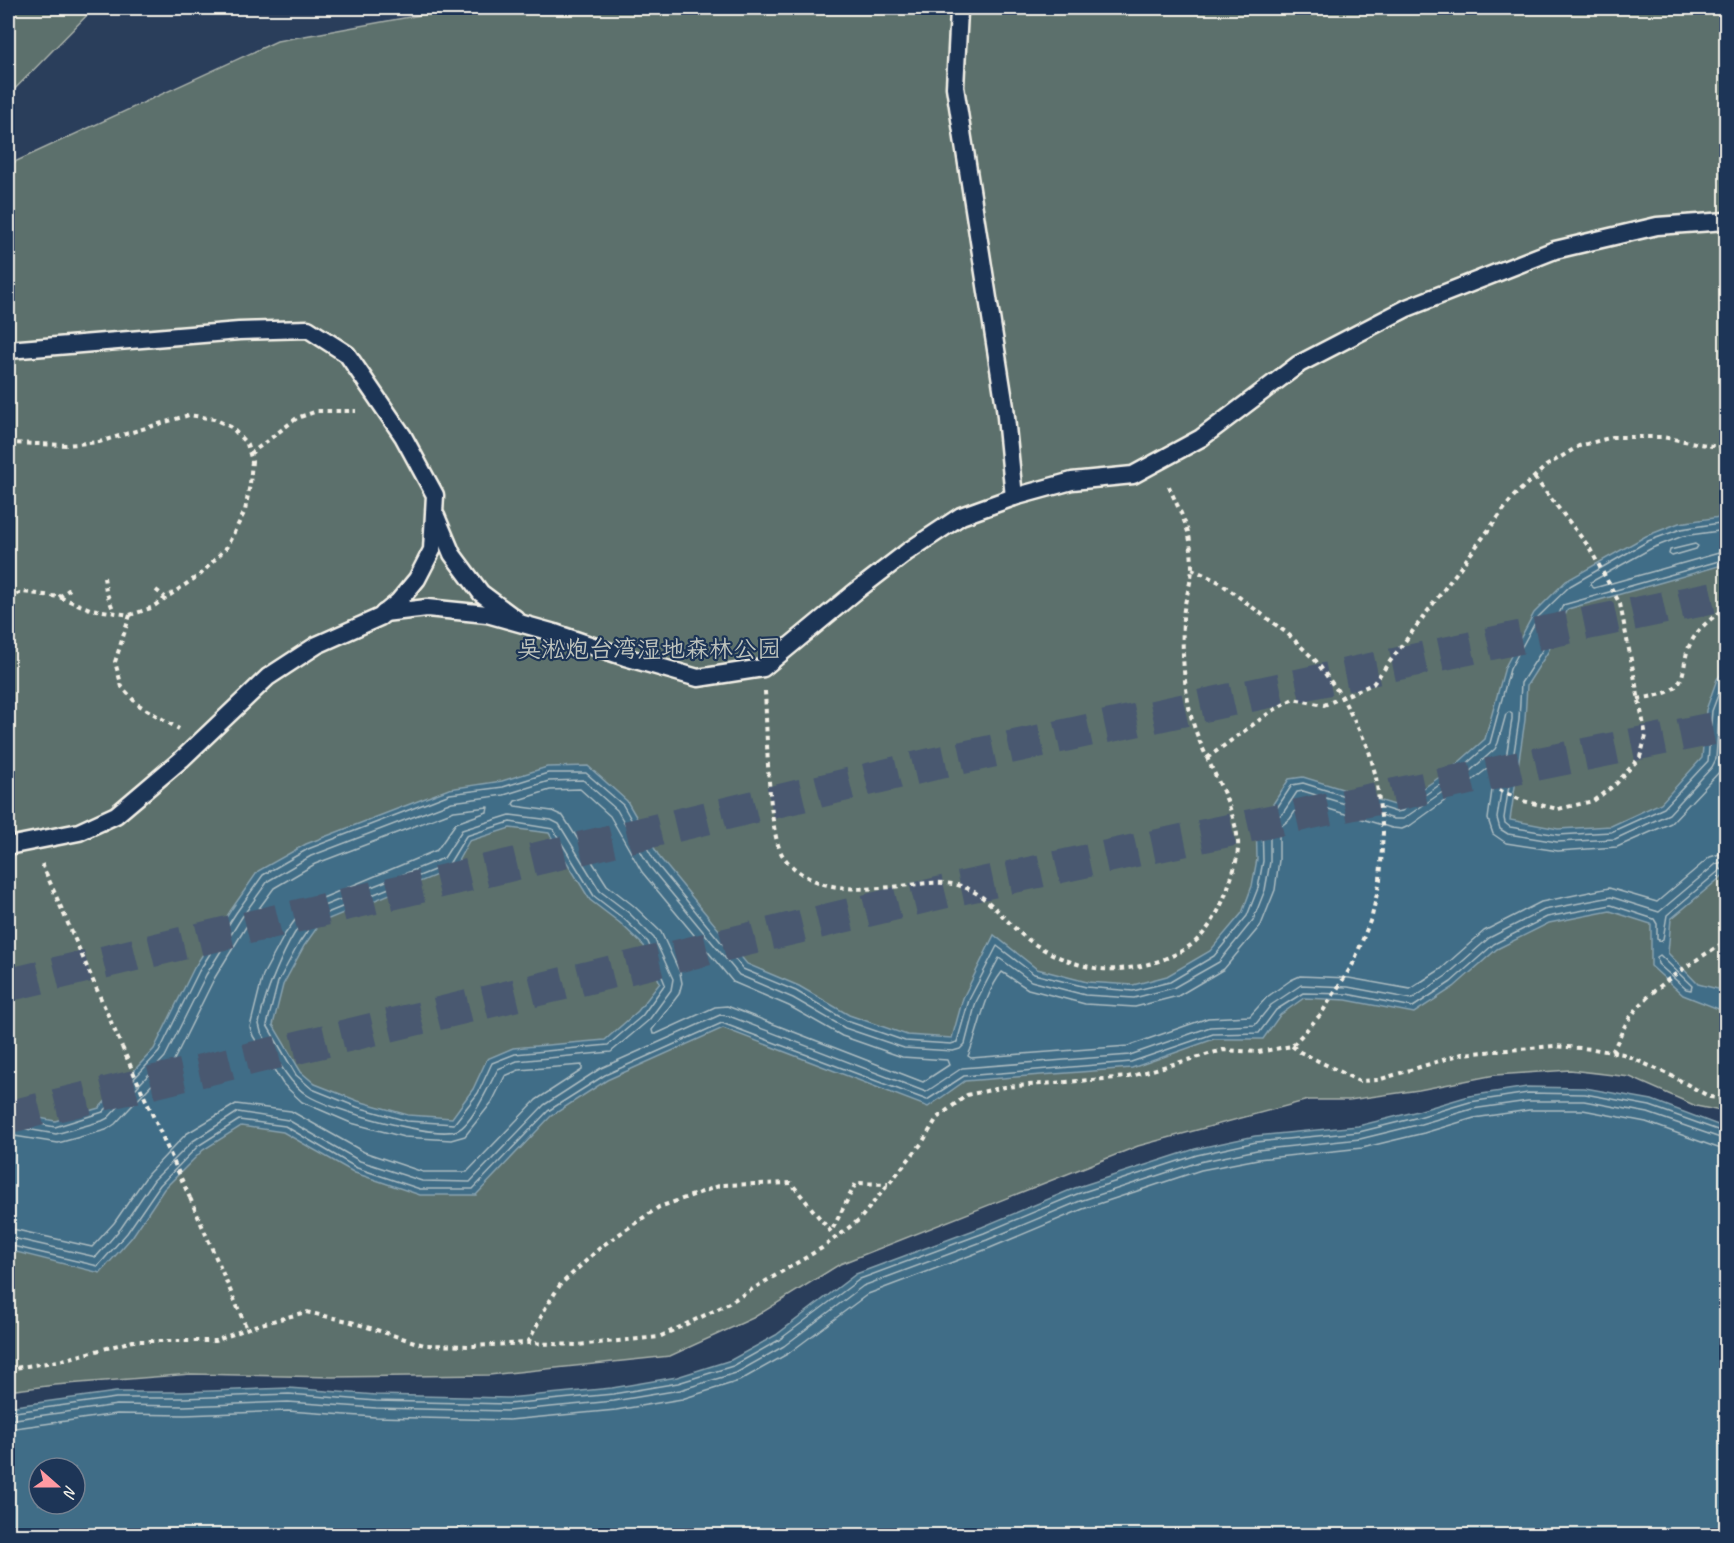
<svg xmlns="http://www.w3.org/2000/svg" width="1734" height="1543" font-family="Caveat,'LXGW WenKai TC',sans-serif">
<rect width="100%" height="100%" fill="#2a3e5b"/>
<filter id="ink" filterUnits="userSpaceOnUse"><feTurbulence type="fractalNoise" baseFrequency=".0167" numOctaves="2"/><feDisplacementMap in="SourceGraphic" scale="12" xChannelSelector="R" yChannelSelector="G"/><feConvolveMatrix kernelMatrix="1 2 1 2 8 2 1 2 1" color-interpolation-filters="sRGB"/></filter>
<g filter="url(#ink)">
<!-- green -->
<g fill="#5c706c" stroke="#a8b0aa" stroke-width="1.5">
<polygon points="8,8 94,8 8,96"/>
<polygon points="459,8 1726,8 1726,1112 1696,1106 1630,1077 1570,1070 1495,1075 1419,1090 1349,1100 1308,1100 1138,1146 840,1264 753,1318 670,1356 489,1375 332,1377 191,1374 55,1385 8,1391 8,165 277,41"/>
</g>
<!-- water -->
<g fill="#416d87" stroke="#89a2ae" stroke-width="1.5" fill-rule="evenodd">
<path d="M1726 516V564L1568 609 1548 652 1527 685 1525 720 1510 820 1558 829 1611 826 1661 803 1702 758 1706 710 1717 679 1726 668V873L1671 919 1668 953 1698 984 1726 991V1012L1683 995 1651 966V924L1610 911 1549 923 1497 949 1454 987 1414 1013 1346 1000 1304 998 1280 1015 1263 1039H1214L1132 1068 965 1081 928 1107 723 1028 607 1080 551 1116 476 1195H420L355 1173 283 1132 241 1126 203 1150 164 1189 132 1237 100 1273 8 1250V1112L55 1121 99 1108 154 1049 194 968 231 910 258 871 306 844 449 789 502 781 547 767 588 766 627 801 660 858 747 964 799 986 849 1015 907 1035 952 1038 963 998 994 935 1037 969 1087 982 1133 985 1167 976 1210 951 1242 913 1252 886 1257 859 1256 816 1273 804 1289 779 1303 777 1398 806 1451 769 1485 739 1505 667 1534 613 1566 581 1646 536 1679 523ZM510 828 549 833 590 900 620 923 644 946 660 983 638 1011 605 1040 513 1048 487 1059 473 1089 452 1118 408 1115 358 1101 315 1084 301 1072 273 1025 283 985 304 946 321 922 454 868 469 841Z"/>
<path d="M1527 1087 1585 1088 1652 1100 1726 1128V1535H8V1407L116 1392H184L289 1388 376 1395 508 1398 612 1388 677 1377 731 1360 776 1335 856 1274 982 1227 1075 1188 1195 1149 1255 1136 1358 1126 1418 1111 1469 1096ZM39 1468H75V1504H39Z"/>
</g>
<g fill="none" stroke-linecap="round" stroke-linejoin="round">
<!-- shore -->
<g stroke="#acbcc1" stroke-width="1.5">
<polyline points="1726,530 1683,536 1652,548 1591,582 1590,585 1594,588 1726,551"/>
<polygon points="1695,544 1698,546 1696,549 1672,556 1669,554 1670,550"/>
<polyline points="1726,559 1563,605 1543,649 1521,683 1519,720 1504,818 1505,823 1510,827 1558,835 1611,832 1664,808 1708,761 1712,711 1723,682 1726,677"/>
<path d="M1726 737 1725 760 1722 769 1671 823 1617 847 1558 851 1506 843 1493 834 1488 819 1495 768 1492 765 1464 787 1411 825 1402 829 1392 828 1302 801 1290 819 1279 828V860L1275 890 1261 925 1224 969 1178 996 1135 1007 1085 1004 1028 989 1002 972C983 996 980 1029 968 1056L971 1058 1128 1046 1208 1018 1250 1016 1267 997 1291 980 1300 976 1349 978 1410 989 1441 969 1484 931 1541 902 1609 888 1657 902 1710 857 1726 852"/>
<polygon points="580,789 610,816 642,872 733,982 789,1006 842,1036 902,1057 947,1060 949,1065 923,1082 727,1006 715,1007 656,1034 653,1034 652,1030 679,994 682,983 680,973 661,932 634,906 607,885 563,816 552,811 515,806 513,804 515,801 550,790"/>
<path d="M510 815 551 820 559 824 600 891 629 913 654 938 673 979 671 990 649 1020 611 1052 517 1061 498 1069C490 1083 473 1123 458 1130 436 1140 327 1109 307 1095 286 1081 274 1053 261 1032L259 1024C264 996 291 924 316 909L444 858 462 830Z"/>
<polygon points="510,822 553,829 594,896 624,919 648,942 665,984 642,1016 608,1045 515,1054 492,1063 478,1093 454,1124 407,1121 357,1107 312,1089 296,1075 267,1025 278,982 299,943 317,917 449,864 466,836"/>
<polygon points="1660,955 1692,986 1691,990 1686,989 1658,964 1657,957"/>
<polyline points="8,1118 55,1127 103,1112 159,1052 199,971 236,913 263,875 308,849 450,794 503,787 548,773 586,773 623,805 655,862 743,969 796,991 847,1021 905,1041 951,1044 957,1042 969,1000 997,946 1034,974 1086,987 1133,991 1170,982 1214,956 1247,916 1258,888 1263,861 1262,820 1277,808 1292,785 1303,783 1396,812 1402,811 1455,774 1490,743 1510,669 1538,617 1570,586 1648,541 1681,529 1726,522"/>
<polyline points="8,1126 56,1134 102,1121 108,1118 165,1057 206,975 242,917 268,881 311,856 452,802 504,795 549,781 583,780 617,810 649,866 739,975 793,998 845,1028 904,1048 953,1051 960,1049 965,1044 976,1002 999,958 1031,981 1085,995 1134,998 1173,988 1219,962 1253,920 1265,890 1270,862 1270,823 1283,813 1297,792 1303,791 1394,819 1403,819 1460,780 1495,749 1498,743 1506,714 1509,712 1512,714 1512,719 1497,818 1500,829 1508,834 1557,842 1615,839 1669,814 1712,767 1716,759 1719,713 1726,693"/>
<polyline points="8,1135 58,1143 106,1130 115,1124 173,1062 214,979 249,922 274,888 315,864 454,811 488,807 487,812 456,823 437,850 306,905 285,934 263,975 250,1027 253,1036 283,1084 302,1102 351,1123 404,1137 451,1140 465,1136 492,1102 505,1076 519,1070 582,1065 582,1070 536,1100 467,1172 423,1172 364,1152 291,1111 236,1104 186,1134 148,1174 114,1223 92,1247 8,1228"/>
<polyline points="8,1237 96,1257 121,1228 154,1180 193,1141 238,1112 288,1120 360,1161 422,1181 470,1182 544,1105 601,1068 720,1015 729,1016 926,1092 962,1068 1130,1055 1210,1027 1255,1025 1271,1005 1301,985 1348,987 1412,999 1446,976 1489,938 1544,910 1611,897 1659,912 1716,864 1726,861"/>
<polyline points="8,1245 98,1266 127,1233 160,1185 198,1146 239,1120 285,1126 357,1168 420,1189 473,1189 548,1111 605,1075 722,1023 927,1100 964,1076 1131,1062 1213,1034 1259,1033 1276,1010 1303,993 1347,994 1413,1007 1451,982 1494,944 1547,917 1611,905 1654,919 1657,924 1657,939 1661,941 1663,939 1667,915 1720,870 1726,868"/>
<polyline points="8,1413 116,1398 184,1398 289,1394 376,1401 508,1404 613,1394 678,1383 733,1366 779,1340 860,1279 984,1233 1077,1194 1197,1155 1256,1142 1359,1132 1419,1117 1470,1102 1528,1093 1585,1094 1650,1106 1726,1133"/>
<polyline points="8,1420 117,1405 184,1406 288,1402 376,1408 508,1411 614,1401 680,1390 736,1373 784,1346 863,1286 987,1240 1080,1201 1199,1162 1257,1150 1360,1139 1421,1124 1472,1109 1528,1101 1584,1101 1648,1113 1726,1140"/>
<polyline points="8,1429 117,1414 185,1415 288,1411 375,1417 509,1420 616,1410 682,1399 739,1381 789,1353 868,1294 990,1248 1083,1209 1201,1170 1258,1159 1362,1148 1424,1133 1474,1118 1529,1110 1583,1110 1646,1122 1718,1148 1726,1149"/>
</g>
<!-- highway-tunnel -->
<g stroke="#485970" stroke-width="33" stroke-dasharray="33 16" stroke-linecap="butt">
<polyline points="8,985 933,764 1512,639 1726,595"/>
<polyline points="8,1117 961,888 1537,764 1726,726"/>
</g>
<!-- lane casing -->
<g stroke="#f4f1e8" stroke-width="21">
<g id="lane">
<polyline points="961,8 959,11 955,87 1005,407 1014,497"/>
<polyline points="8,350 239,331 308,329 347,354 403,436 435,495 432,550 417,579 398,602 380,617 317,645 268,677 182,759 116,815 79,832 8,846"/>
<polyline points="436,516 452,554 481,593 516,619"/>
<polyline points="384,613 427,608 487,614 555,633 625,657 698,678 763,668 855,592 907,552 961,516 1014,497 1072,481 1133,475 1201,438 1299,364 1407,308 1555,250 1657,226 1726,221"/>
</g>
</g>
<!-- path -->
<g stroke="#f4f1e8" stroke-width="4" stroke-dasharray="4.5 4.5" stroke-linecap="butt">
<polyline points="8,443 66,445 99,442 189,415 214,419 231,427 247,444 252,461 250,484 245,511 226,548 201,574 151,608 130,615 90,609 59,597 23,592 8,597"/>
<polyline points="250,454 297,418 317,411 356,411"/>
<polyline points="104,577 106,591 114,612"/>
<polyline points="156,590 165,597"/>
<polyline points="59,597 70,589"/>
<polyline points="130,615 115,662 122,687 137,704 179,729"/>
<path d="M765 691C767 725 767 833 783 856 810 893 859 891 900 886 920 884 941 880 961 886 986 894 1002 917 1021 934 1042 952 1074 966 1102 969 1131 971 1167 962 1191 945 1210 931 1222 906 1229 884 1234 871 1239 855 1238 841 1232 791 1195 751 1188 701 1183 674 1182 645 1183 618 1184 601 1191 585 1192 569 1192 560 1191 549 1190 541 1187 522 1175 502 1168 484"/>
<path d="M1638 699C1648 697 1666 695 1674 688 1686 678 1683 663 1688 649 1695 631 1710 618 1726 609"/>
<polyline points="1207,758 1269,713 1293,699 1324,705 1373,684 1514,496 1546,466 1579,446 1613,437 1662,437 1712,446 1726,446"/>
<polyline points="1499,790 1523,801 1558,809 1593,801 1616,784 1640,757 1646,736 1620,604 1589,547 1534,477"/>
<polyline points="42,864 122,1047"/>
<polyline points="1292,1046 1300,1052 1359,1081 1378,1080 1462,1054 1554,1046 1593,1049 1623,1054 1672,1076 1710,1097 1726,1099"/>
<path d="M1612 1052C1618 1042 1622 1029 1629 1019 1653 985 1692 963 1726 941"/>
<polyline points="190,1198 247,1329"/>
<polyline points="528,1343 546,1307 560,1285 602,1246 659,1207 722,1185 791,1183 831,1232 856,1183 888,1184"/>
<polyline points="8,1369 59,1361 133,1341 215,1341 254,1326 306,1312 348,1321 424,1345 474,1346 528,1343 577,1345 659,1337 722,1307 822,1248 860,1219 922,1143 937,1118 967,1095 1005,1087 1128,1077 1223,1050 1258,1052 1292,1046 1321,1014 1353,964 1372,916 1380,880 1383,832 1376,777 1368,747 1342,697 1316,661 1288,634 1219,582 1192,569"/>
</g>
<!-- lane -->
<use href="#lane" stroke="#1d3557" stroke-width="16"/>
<!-- path-bridge -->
<polyline stroke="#f4f1e8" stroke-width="4" stroke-dasharray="4.5 4.5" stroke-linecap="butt" points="122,1047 190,1198"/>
</g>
</g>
<g text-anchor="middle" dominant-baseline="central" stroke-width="4.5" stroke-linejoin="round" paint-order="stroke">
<!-- park labels -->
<g font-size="24" fill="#bfc4bd" stroke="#1d3557">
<text x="649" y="649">吴淞炮台湾湿地森林公园</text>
</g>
</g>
<!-- margin -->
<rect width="1734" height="1543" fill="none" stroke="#1d3557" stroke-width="30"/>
<rect x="15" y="15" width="1704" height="1513" fill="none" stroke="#f4f1e8" stroke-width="2" filter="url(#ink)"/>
<!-- north arrow -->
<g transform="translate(57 1486) rotate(111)"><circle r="28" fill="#1d3557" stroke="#738091" stroke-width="1.5"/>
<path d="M0-4.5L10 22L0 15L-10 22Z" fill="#ff9aa2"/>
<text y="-9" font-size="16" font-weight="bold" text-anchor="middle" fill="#f4f1e8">N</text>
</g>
</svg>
